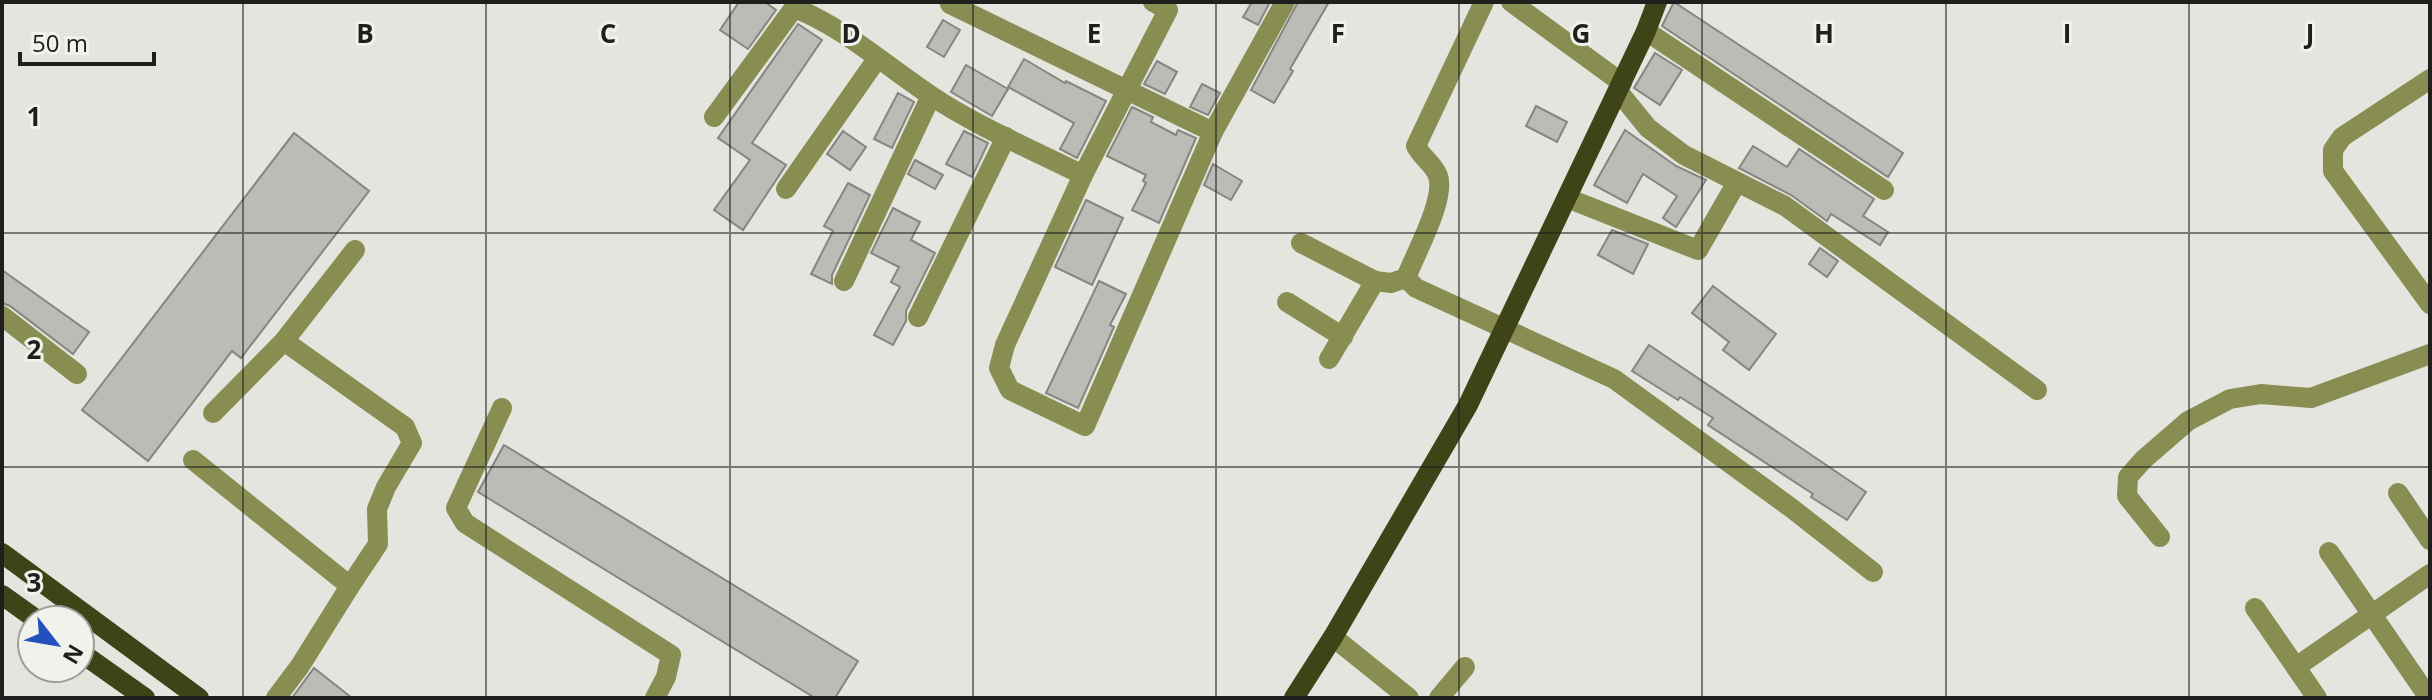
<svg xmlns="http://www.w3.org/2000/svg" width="2432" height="700" font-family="'Open Sans',sans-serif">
<rect width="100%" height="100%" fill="#e4e5df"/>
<!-- building -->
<g fill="#bcbcb7" stroke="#858680" stroke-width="2">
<polygon points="739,2 765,2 776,10 748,49 720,30"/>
<polygon points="1252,2 1270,2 1258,25 1243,17"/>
<polygon points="1298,2 1329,2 1290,69 1293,71 1274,103 1251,90"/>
<polygon points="1674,2 1903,153 1888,177 1662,26"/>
<polygon points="943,20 960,30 944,57 927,47"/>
<polygon points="798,24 822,40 752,143 786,165 743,230 714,210 750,160 718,138"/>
<polygon points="1655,53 1682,70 1660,105 1634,88"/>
<polygon points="1024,59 1065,83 1066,81 1106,101 1077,158 1060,149 1074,123 1008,87"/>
<polygon points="1157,61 1177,72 1165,94 1144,84"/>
<polygon points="966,65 1008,89 992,116 951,92"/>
<polygon points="1202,84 1220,93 1208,115 1190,107"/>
<polygon points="898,93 914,102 892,148 874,139"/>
<polygon points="1536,106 1567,122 1557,142 1526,126"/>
<polygon points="1132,107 1153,117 1151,122 1176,135 1178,130 1196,138 1159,223 1132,210 1146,183 1143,181 1146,175 1107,156"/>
<polygon points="1625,130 1676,166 1706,180 1676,227 1663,218 1677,196 1643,174 1627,203 1594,185"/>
<polygon points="843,131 866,147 850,170 827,154"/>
<polygon points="964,131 988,143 972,177 946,164"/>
<polygon points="294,133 369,191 241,358 232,351 148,461 82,410"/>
<polygon points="1753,146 1787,167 1799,149 1874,199 1863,216 1888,232 1880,245 1831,214 1827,221 1791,195 1739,168"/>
<polygon points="915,160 943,175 935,189 908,174"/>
<polygon points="1213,164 1242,181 1231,200 1204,185"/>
<polygon points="848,183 870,195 832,275 832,284 811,274 833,231 824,226"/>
<polygon points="1086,200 1123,218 1092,285 1055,267"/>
<polygon points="893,208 920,222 911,240 935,253 906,311 906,321 893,345 874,335 900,287 891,282 899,267 871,253"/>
<polygon points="1612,230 1648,244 1633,274 1598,255"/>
<polygon points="1820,248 1838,261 1827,277 1809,264"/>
<polygon points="2,270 89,332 73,354 10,306 2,303"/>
<polygon points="1099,281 1126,294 1110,325 1114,327 1078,408 1046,393"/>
<polygon points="1713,286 1776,334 1749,370 1723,350 1729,342 1692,313"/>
<polygon points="1649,345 1866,492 1847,520 1811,497 1813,494 1708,425 1713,418 1680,397 1678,400 1632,371"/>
<polygon points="504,445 858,661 835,698 815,698 478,492"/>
<polygon points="314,668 352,698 292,698"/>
</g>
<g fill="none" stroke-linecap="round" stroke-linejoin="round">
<!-- minor -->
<g stroke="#888e51" stroke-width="20">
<path d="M1484 2 1416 146C1423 159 1434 164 1438 176 1446 199 1415 254 1406 278L1416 288 1614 379 1790 507 1873 572"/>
<polyline points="1511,2 1622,83"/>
<polyline points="950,4 1213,132"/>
<polyline points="1646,31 1884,190"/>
<polyline points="2430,79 2342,137 2333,150 2333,171 2430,304"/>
<polyline points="1618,91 1648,128 1684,155 1785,206 2037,390"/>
<path d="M714 117 794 8C839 24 889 68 930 95 976 126 1033 150 1083 175L1168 10 1153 2"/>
<polyline points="1083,175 1005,345 999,368 1010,390 1085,426 1213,132 1285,2"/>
<polyline points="786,189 877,59"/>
<polyline points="1567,198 1698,250 1737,182"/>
<polyline points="1301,243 1375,281 1391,283 1406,278"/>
<polyline points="844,281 931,96"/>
<polyline points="1287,302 1343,337"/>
<polyline points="2,316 77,374"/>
<polyline points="918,317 1006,137"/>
<polyline points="284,341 405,427 412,443 386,487 377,509 378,544 350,586"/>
<polyline points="1329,359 1375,281"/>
<polyline points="502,408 456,508 465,523 479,532 671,655 666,677 655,698"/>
<polyline points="213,413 284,341 355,250"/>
<polyline points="193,460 350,586 300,666 276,698"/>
<polyline points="2398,493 2430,540"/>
<polyline points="2160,537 2127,496 2128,477 2143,460 2188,421 2230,399 2261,394 2311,398 2430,354"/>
<polyline points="2329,552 2429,698"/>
<polyline points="2255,608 2317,698"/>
<polyline points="1333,637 1409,698"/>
<polyline points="2296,667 2430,574"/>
<polyline points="1439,698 1465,667"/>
</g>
<!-- major -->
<g stroke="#3f4318" stroke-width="20">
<polyline points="2,553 199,698"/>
<polyline points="2,595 37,620"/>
<polyline points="80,652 145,698"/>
<polyline points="1294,698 1333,637 1468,405 1646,31 1657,2"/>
</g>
</g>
<!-- grid -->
<path fill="none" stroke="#1f1f1d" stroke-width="2" stroke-opacity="0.55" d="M243 2V698M486 2V698M730 2V698M973 2V698M1216 2V698M1459 2V698M1702 2V698M1946 2V698M2189 2V698M2 233H2430M2 467H2430"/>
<g font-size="26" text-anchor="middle" font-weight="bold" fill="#1f1f1d" stroke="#f1f2ec" stroke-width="6" stroke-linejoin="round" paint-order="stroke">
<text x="365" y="43">B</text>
<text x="608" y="43">C</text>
<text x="851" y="43">D</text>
<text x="1094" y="43">E</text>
<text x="1338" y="43">F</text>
<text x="1581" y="43">G</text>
<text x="1824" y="43">H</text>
<text x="2067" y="43">I</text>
<text x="2310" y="43">J</text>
<text x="34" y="126">1</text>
<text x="34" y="359">2</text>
<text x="34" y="592">3</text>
</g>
<!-- border -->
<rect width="2432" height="700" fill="none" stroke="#1f1f1d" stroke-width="8"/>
<!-- north arrow -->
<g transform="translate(56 644) rotate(121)"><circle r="38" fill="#f1f2ec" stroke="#9d9e99" stroke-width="2"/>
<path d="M0-6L14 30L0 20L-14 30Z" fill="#2450be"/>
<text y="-12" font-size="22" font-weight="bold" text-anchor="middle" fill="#1f1f1d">N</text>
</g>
<!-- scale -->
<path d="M20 52v12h134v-12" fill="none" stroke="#1f1f1d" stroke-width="4"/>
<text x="32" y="52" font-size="24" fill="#1f1f1d" stroke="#f1f2ec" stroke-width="6" paint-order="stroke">50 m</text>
</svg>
